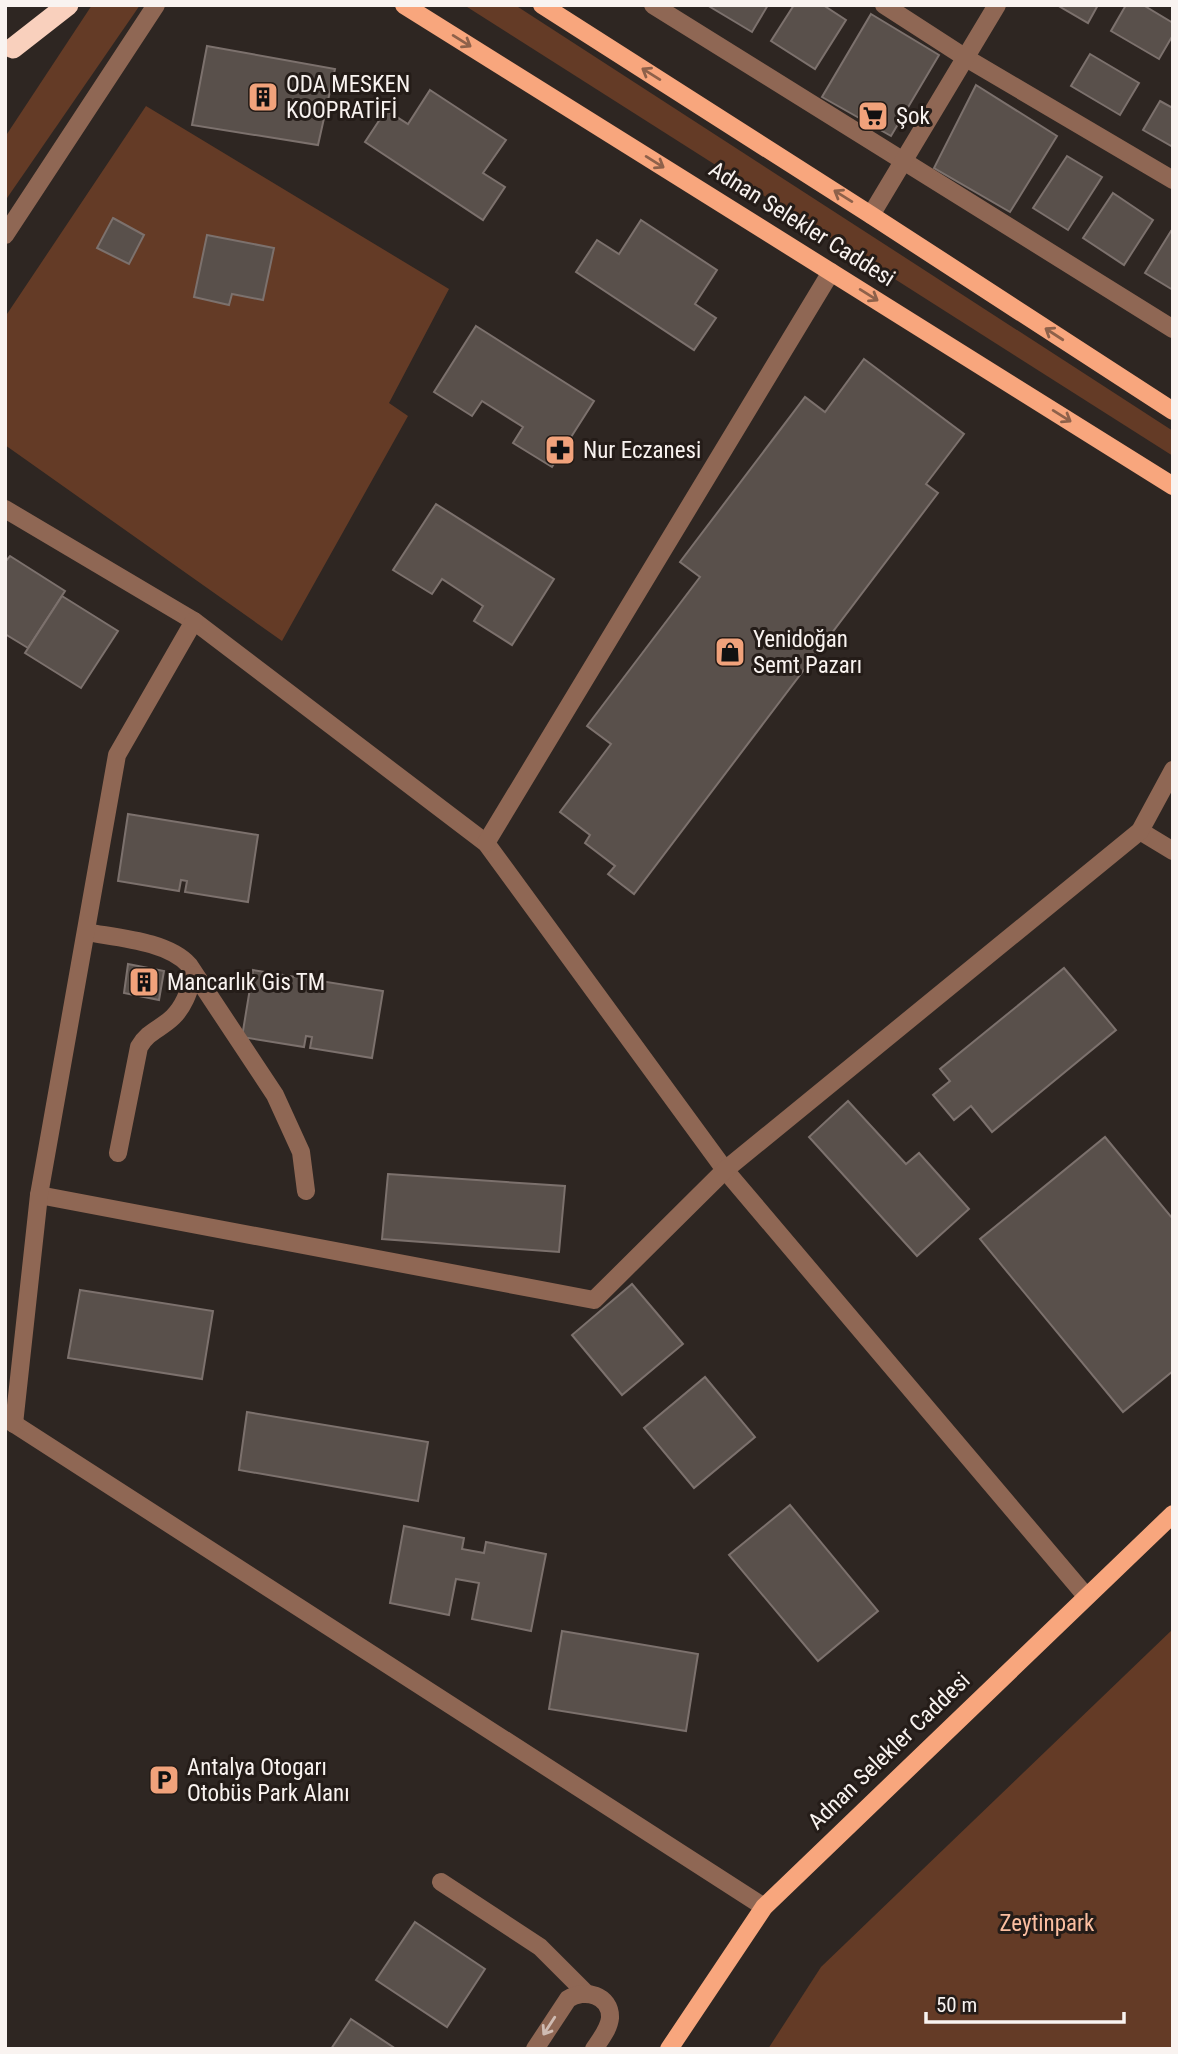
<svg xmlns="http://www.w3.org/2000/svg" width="1178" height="2054" font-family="'Roboto Condensed',sans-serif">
<rect width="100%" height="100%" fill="#2e2622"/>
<!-- green -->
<g fill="#643b26">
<polygon points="92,5 140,5 5,201 5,137"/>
<polygon points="464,5 515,5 1173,431 1173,456"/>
<polygon points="146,106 449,289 389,403 408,416 282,641 5,445 5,317"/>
<polygon points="1173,1629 1173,2049 768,2049 821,1967"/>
</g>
<!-- building -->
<g fill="#59504b" stroke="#7c716d" stroke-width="2">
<polygon points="707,5 768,5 752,32"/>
<polygon points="794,5 823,5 846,20 815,69 771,41"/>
<polygon points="1057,5 1098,5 1088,23"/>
<polygon points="1126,5 1143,5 1173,23 1173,35 1159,59 1111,31"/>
<polygon points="871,14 939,55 891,136 822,97"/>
<polygon points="207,46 335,69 318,145 192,125"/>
<polygon points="1090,54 1139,83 1120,115 1071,86"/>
<polygon points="976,85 1057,136 1010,212 934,168"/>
<polygon points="430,90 506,140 483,173 505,187 483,220 365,142 386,110 408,124"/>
<polygon points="1160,101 1173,108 1173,147 1143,130"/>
<polygon points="1067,156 1102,177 1068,230 1033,208"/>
<polygon points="1113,193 1153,220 1124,265 1083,238"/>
<polygon points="113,218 144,235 129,264 97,248"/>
<polygon points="641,220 717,270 695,304 716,318 694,350 576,272 597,240 619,254"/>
<polygon points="1171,231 1173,232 1173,290 1145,273"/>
<polygon points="207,235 274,248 263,300 232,294 229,305 194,297"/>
<polygon points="476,326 594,401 552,467 513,443 523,427 482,401 472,416 434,392"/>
<polygon points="864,359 964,434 926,484 938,493 634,894 608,874 615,866 585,843 590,835 560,812 611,744 587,726 700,577 680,562 805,397 825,412"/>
<polygon points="436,504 554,579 512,645 474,621 483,606 442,579 432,594 393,570"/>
<polygon points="10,556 65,591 28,648 5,634 5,562"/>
<polygon points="62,596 118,631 81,688 25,653"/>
<polygon points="128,814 258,835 248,902 185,892 187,881 181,880 179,891 118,881"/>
<polygon points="128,964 164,971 159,1000 124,993"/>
<polygon points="1064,968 1116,1030 992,1132 971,1106 954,1120 933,1095 950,1081 940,1069"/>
<polygon points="253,970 383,991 372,1058 310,1048 312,1037 306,1036 304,1047 242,1037"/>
<polygon points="848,1101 906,1164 919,1153 969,1209 917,1256 809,1137"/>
<polygon points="1105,1137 1173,1219 1173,1371 1123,1412 980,1239"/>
<polygon points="388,1174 565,1186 559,1252 382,1239"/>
<polygon points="632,1284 683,1344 622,1395 572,1335"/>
<polygon points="80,1290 213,1311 202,1379 68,1358"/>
<polygon points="705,1377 755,1437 694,1488 644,1428"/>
<polygon points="247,1412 428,1442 418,1501 239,1470"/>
<polygon points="790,1505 878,1611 818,1661 729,1555"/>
<polygon points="404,1526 464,1538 462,1549 484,1553 486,1542 546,1554 531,1631 472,1619 479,1583 456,1579 449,1615 390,1603"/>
<polygon points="562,1631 698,1654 686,1731 549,1709"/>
<polygon points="415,1922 485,1969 447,2027 376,1980"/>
<polygon points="351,2019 396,2049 331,2049"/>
</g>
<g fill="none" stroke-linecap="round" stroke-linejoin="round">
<!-- minor -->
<g stroke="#8f6754" stroke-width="18">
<polyline points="653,5 1173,329"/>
<polyline points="884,5 966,58 1173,180"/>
<polyline points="871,215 997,5"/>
<polyline points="5,235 156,5"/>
<polyline points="5,509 194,621 486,843 725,1170 1086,1596"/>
<polyline points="1140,831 1173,851"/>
<polyline points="486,843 831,272"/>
<path d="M86 932C118 938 167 941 189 965L275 1095 301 1152 306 1191"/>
<path d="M118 1153 139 1047C148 1031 161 1029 173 1017 185 1005 189 990 194 975"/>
<polyline points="39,1195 594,1300 725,1170 1140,831 1173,770"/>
<polyline points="5,1418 764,1907"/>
<polyline points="14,1424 39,1195 117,755 194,621"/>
<polyline points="441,1882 540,1947 586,1993"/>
<path d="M535 2049 568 1999C584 1988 611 1995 610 2018 609 2029 600 2040 594 2049"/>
</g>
<!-- major -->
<g stroke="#f8a67d" stroke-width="18">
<polyline points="404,5 1173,486"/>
<polyline points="542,5 871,215 1173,411"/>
<polyline points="669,2049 764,1907 1173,1514"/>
</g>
<!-- highway -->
<polyline stroke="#f9d0bd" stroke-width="21" points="13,48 68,5"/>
</g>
<!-- one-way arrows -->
<defs><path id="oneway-shaft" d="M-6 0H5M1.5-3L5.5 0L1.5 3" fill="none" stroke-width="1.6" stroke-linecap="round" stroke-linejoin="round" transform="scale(1.75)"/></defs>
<g stroke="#8e614a">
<use href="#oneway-shaft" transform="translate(462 41) rotate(32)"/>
<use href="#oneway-shaft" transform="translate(651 74) rotate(-148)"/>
<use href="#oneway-shaft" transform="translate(655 162) rotate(32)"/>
<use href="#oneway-shaft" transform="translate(843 196) rotate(-148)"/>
<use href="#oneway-shaft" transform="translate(869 295) rotate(32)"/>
<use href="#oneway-shaft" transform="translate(1054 334) rotate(-147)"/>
<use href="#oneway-shaft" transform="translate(1062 416) rotate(32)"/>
</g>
<use stroke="#cfbbb2" href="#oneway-shaft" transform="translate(549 2026) rotate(123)"/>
<!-- icons -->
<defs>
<g id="building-square" transform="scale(1.575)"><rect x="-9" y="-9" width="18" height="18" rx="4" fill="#f1a27b" stroke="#241c18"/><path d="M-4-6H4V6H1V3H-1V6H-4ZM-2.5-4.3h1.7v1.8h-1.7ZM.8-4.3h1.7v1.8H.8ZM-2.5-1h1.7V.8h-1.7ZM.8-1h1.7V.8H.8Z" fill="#111"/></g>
<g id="supermarket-square" transform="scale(1.575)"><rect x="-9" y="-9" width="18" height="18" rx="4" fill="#f1a27b" stroke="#241c18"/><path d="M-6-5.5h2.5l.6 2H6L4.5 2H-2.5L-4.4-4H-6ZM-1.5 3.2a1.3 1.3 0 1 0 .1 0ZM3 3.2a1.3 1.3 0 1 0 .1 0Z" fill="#111"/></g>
<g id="pharmacy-square" transform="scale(1.575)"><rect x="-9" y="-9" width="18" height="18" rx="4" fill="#f1a27b" stroke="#241c18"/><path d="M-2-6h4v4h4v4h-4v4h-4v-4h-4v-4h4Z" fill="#111"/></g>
<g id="shop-square" transform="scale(1.575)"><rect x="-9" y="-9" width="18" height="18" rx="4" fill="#f1a27b" stroke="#241c18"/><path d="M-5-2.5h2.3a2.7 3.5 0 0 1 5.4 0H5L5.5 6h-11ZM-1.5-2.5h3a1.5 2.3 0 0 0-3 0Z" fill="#111"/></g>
<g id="parking-square" transform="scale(1.575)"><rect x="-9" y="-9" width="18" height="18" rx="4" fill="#f1a27b" stroke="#241c18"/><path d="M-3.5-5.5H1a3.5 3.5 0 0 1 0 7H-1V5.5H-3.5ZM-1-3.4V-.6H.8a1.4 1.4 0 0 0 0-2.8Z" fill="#111"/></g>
</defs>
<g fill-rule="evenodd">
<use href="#building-square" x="263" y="97"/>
<use href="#supermarket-square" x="873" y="116"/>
<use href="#pharmacy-square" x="560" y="450"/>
<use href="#shop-square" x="730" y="652"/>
<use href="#building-square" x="144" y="982"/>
<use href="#parking-square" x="164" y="1780"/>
</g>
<g text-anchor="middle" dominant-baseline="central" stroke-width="6" stroke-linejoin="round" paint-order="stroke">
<!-- poi labels -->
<g font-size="23" fill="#f9f3f0" stroke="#241c18" text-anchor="start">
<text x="286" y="84">ODA MESKEN<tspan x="286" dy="26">KOOPRATİFİ</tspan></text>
<text x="896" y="116">Şok</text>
<text x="583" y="450">Nur Eczanesi</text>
<text x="753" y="639">Yenidoğan<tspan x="753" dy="26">Semt Pazarı</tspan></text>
<text x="167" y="982">Mancarlık Gis TM</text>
<text x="187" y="1767">Antalya Otogarı<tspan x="187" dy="26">Otobüs Park Alanı</tspan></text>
</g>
<!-- street labels -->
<g font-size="23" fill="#f9f3f0" stroke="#241c18">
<text transform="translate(802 224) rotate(32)">Adnan Selekler Caddesi</text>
<text transform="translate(889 1751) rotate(-44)">Adnan Selekler Caddesi</text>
</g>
<!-- park labels -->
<g font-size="23" fill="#fbbea0" stroke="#241c18">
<text x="1047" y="1923">Zeytinpark</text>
</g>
</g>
<!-- border -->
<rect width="1178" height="2054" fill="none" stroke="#f9f3f0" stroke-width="14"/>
<!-- scale -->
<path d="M926 2012v10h198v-10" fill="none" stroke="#f9f3f0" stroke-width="3.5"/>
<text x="936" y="2012" font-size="21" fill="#f9f3f0" stroke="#241c18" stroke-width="5" paint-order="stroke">50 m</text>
</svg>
